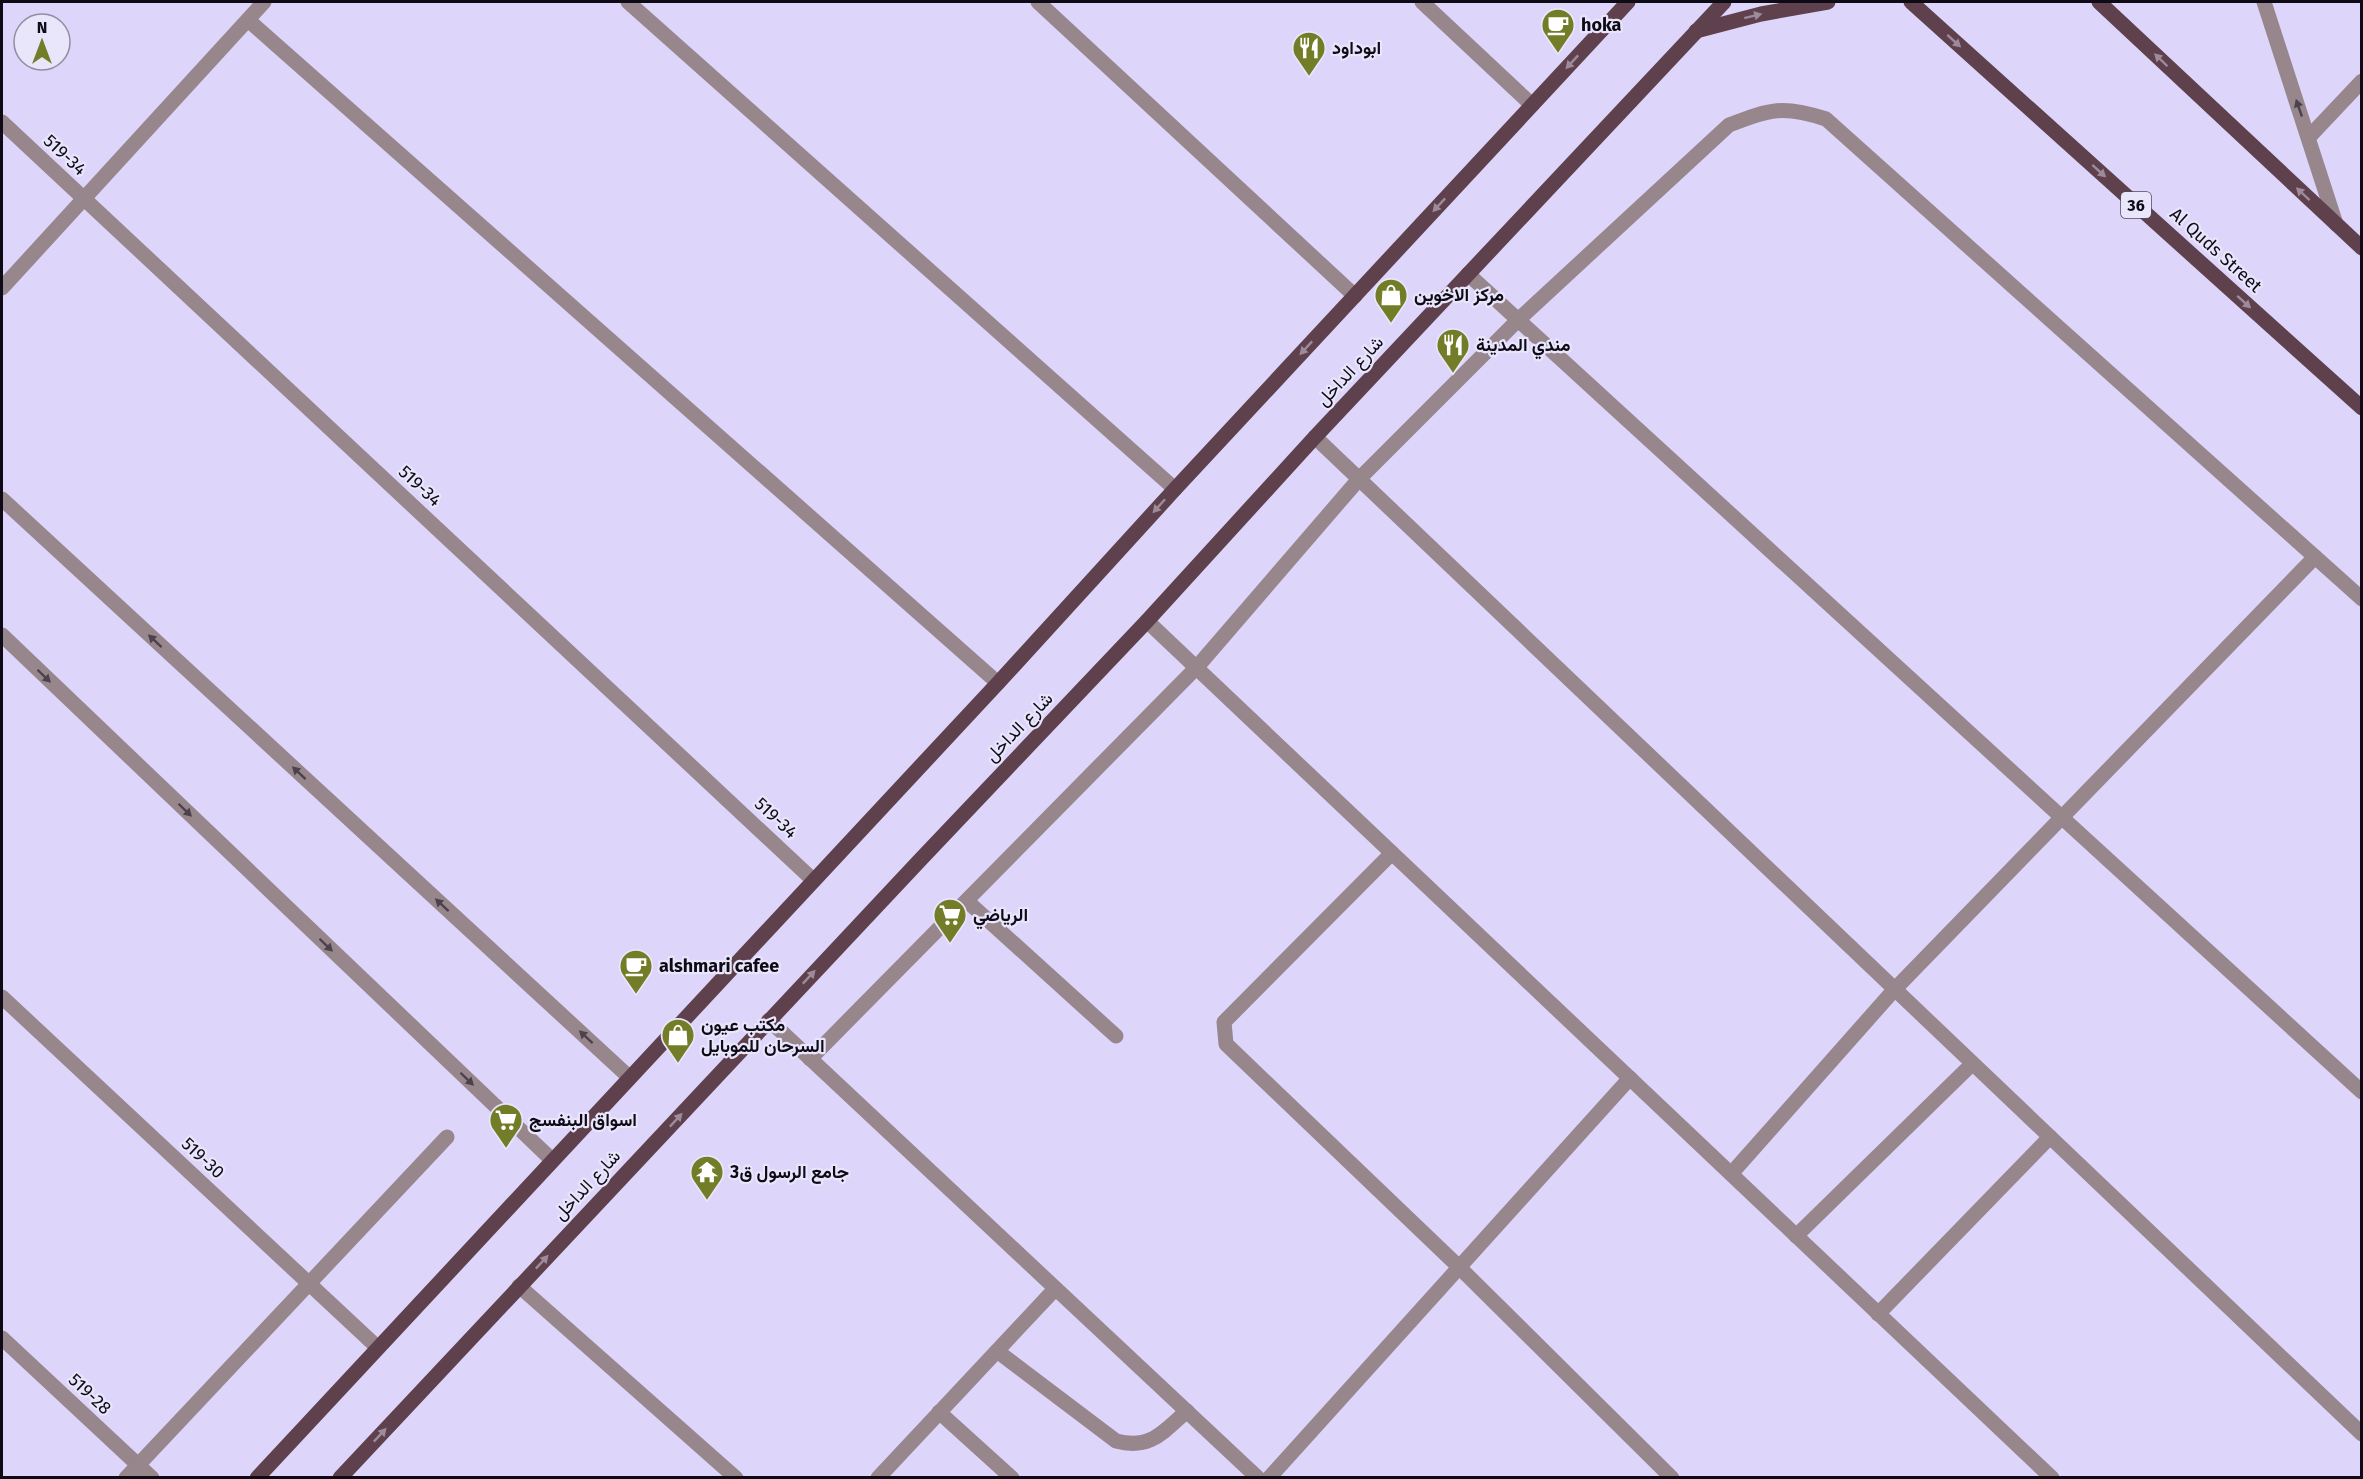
<svg xmlns="http://www.w3.org/2000/svg" width="2363" height="1479" font-family="'Fira Sans',Vazirmatn,sans-serif">
<rect width="100%" height="100%" fill="#ddd5fa"/>
<g fill="none" stroke-linecap="round" stroke-linejoin="round">
<!-- minor -->
<g stroke="#97868c" stroke-width="15">
<polyline points="628,2 1175,489"/>
<polyline points="1038,2 1355,296"/>
<polyline points="1422,2 1532,105"/>
<polyline points="2264,2 2336,224"/>
<polyline points="248,20 998,683"/>
<polyline points="2,122 812,879"/>
<polyline points="2309,137 2362,81"/>
<polyline points="1468,274 2362,1092"/>
<polyline points="2,288 264,2"/>
<polyline points="1315,437 2362,1434"/>
<polyline points="2,499 629,1077"/>
<polyline points="1147,621 2052,1478"/>
<polyline points="2,635 552,1160"/>
<polyline points="1392,853 1224,1022 1226,1044 1459,1267 1672,1478"/>
<polyline points="968,902 1116,1036"/>
<polyline points="2,997 377,1347"/>
<polyline points="769,1020 1258,1478"/>
<path d="M810 1059 1197 667 1359 479 1518 320 1729 125C1771 109 1783 105 1826 119L2362 599"/>
<polyline points="1731,1174 1894,990 2315,557"/>
<polyline points="1796,1236 1972,1064"/>
<polyline points="519,1286 736,1478"/>
<polyline points="1878,1314 2050,1137"/>
<polyline points="2,1338 152,1478"/>
<path d="M997 1351 1116 1441C1150 1450 1162 1433 1187 1411"/>
<polyline points="939,1412 1012,1478"/>
<polyline points="126,1478 447,1137"/>
<polyline points="878,1478 1055,1289"/>
<polyline points="1269,1478 1630,1078"/>
</g>
<!-- major -->
<g stroke="#5e414c" stroke-width="15">
<polyline points="1911,2 2362,408"/>
<polyline points="2099,2 2362,248"/>
<polyline points="1696,31 1761,14 1828,2"/>
<polyline points="257,1478 998,683 1175,489 1628,2"/>
<polyline points="340,1478 921,859 1147,621 1315,437 1724,2"/>
</g>
</g>
<!-- one-way arrows -->
<defs><path id="oneway-solid" d="M-6-.8H1V-3.2L6.5 0L1 3.2V.8H-6Z" transform="scale(1.5)"/></defs>
<g fill="#9d8b9b">
<use href="#oneway-solid" transform="translate(1753 16) rotate(-14)"/>
<use href="#oneway-solid" transform="translate(1954 41) rotate(42)"/>
<use href="#oneway-solid" transform="translate(2161 60) rotate(-136)"/>
<use href="#oneway-solid" transform="translate(1572 62) rotate(133)"/>
<use href="#oneway-solid" transform="translate(2099 171) rotate(42)"/>
<use href="#oneway-solid" transform="translate(2303 194) rotate(-137)"/>
<use href="#oneway-solid" transform="translate(1439 205) rotate(133)"/>
<use href="#oneway-solid" transform="translate(2244 302) rotate(42)"/>
<use href="#oneway-solid" transform="translate(1306 348) rotate(133)"/>
<use href="#oneway-solid" transform="translate(1159 506) rotate(132)"/>
<use href="#oneway-solid" transform="translate(809 977) rotate(-47)"/>
<use href="#oneway-solid" transform="translate(676 1120) rotate(-47)"/>
<use href="#oneway-solid" transform="translate(542 1262) rotate(-47)"/>
<use href="#oneway-solid" transform="translate(380 1435) rotate(-47)"/>
</g>
<g fill="#4c424c">
<use href="#oneway-solid" transform="translate(2299 108) rotate(-109)"/>
<use href="#oneway-solid" transform="translate(155 641) rotate(-137)"/>
<use href="#oneway-solid" transform="translate(44 676) rotate(44)"/>
<use href="#oneway-solid" transform="translate(299 773) rotate(-137)"/>
<use href="#oneway-solid" transform="translate(185 810) rotate(44)"/>
<use href="#oneway-solid" transform="translate(442 905) rotate(-137)"/>
<use href="#oneway-solid" transform="translate(326 945) rotate(44)"/>
<use href="#oneway-solid" transform="translate(586 1037) rotate(-137)"/>
<use href="#oneway-solid" transform="translate(467 1079) rotate(44)"/>
</g>
<!-- icons -->
<defs>
<g id="cafe-pin" transform="scale(1.725)"><path d="M0 17L-7.5 6A9.5 9.5 0 1 1 7.5 6Z" fill="#737c27" stroke="#e9e5fb"/><path d="M-5.5-4.5H6V0H3Q3 3.5 0 3.5H-2.5Q-5.5 3.5-5.5 0ZM3-3.2v2h1.7v-2ZM-6 4.5H4V6H-6Z" fill="#fff"/></g>
<g id="restaurant-pin" transform="scale(1.725)"><path d="M0 17L-7.5 6A9.5 9.5 0 1 1 7.5 6Z" fill="#737c27" stroke="#e9e5fb"/><path d="M-5-6h1v4h1v-4h1v4h1v-4h1v5L-1.5 .5V6h-2V.5L-5-1ZM5-6V6H3V1.5H1.5Q1.5-4 5-6Z" fill="#fff"/></g>
<g id="shop-pin" transform="scale(1.725)"><path d="M0 17L-7.5 6A9.5 9.5 0 1 1 7.5 6Z" fill="#737c27" stroke="#e9e5fb"/><path d="M-5-2.5h2.3a2.7 3.5 0 0 1 5.4 0H5L5.5 6h-11ZM-1.5-2.5h3a1.5 2.3 0 0 0-3 0Z" fill="#fff"/></g>
<g id="supermarket-pin" transform="scale(1.725)"><path d="M0 17L-7.5 6A9.5 9.5 0 1 1 7.5 6Z" fill="#737c27" stroke="#e9e5fb"/><path d="M-6-5.5h2.5l.6 2H6L4.5 2H-2.5L-4.4-4H-6ZM-1.5 3.2a1.3 1.3 0 1 0 .1 0ZM3 3.2a1.3 1.3 0 1 0 .1 0Z" fill="#fff"/></g>
<g id="temple-pin" transform="scale(1.725)"><path d="M0 17L-7.5 6A9.5 9.5 0 1 1 7.5 6Z" fill="#737c27" stroke="#e9e5fb"/><path d="M0-6L5-2H3V0L6.5 2.5H4V6H1.5V3h-3V6H-4V2.5H-6.5L-3 0V-2H-5Z" fill="#fff"/></g>
</defs>
<g fill-rule="evenodd">
<use href="#cafe-pin" x="1558" y="25"/>
<use href="#restaurant-pin" x="1309" y="48"/>
<use href="#shop-pin" x="1391" y="295"/>
<use href="#restaurant-pin" x="1453" y="345"/>
<use href="#supermarket-pin" x="950" y="915"/>
<use href="#cafe-pin" x="636" y="966"/>
<use href="#shop-pin" x="678" y="1035"/>
<use href="#supermarket-pin" x="506" y="1120"/>
<use href="#temple-pin" x="707" y="1172"/>
</g>
<g text-anchor="middle" dominant-baseline="central" stroke-width="4.5" stroke-linejoin="round" paint-order="stroke">
<!-- shield labels -->
<rect fill="#e9e5fb" stroke="#504c5b" stroke-width="1.5" x="2121" y="192" width="30" height="26" rx="4.5"/>
<g font-size="16" font-weight="bold" fill="#0e0b17">
<text x="2136" y="205">36</text>
</g>
<!-- poi labels -->
<g font-size="18" font-weight="bold" fill="#0e0b17" stroke="#e9e5fb" text-anchor="start">
<text x="1581" y="25">hoka</text>
<text x="1332" y="48">ابوداود</text>
<text x="1414" y="295">مركز الاخوين</text>
<text x="1476" y="345">مندي المدينة</text>
<text x="973" y="915">الرياضي</text>
<text x="659" y="966">alshmari cafee</text>
<text x="701" y="1025">مكتب عيون<tspan x="701" dy="21">السرحان للموبايل</tspan></text>
<text x="529" y="1120">اسواق البنفسج</text>
<text x="730" y="1172">جامع الرسول ق3</text>
</g>
<!-- street labels -->
<g font-size="18" fill="#0e0b17" stroke="#e9e5fb">
<text transform="translate(65 155) rotate(43)">519-34</text>
<text transform="translate(2216 250) rotate(42)">Al Quds Street</text>
<text transform="translate(1350 371) rotate(-47)">شارع الداخل</text>
<text transform="translate(420 486) rotate(43)">519-34</text>
<text transform="translate(1019 727) rotate(-46)">شارع الداخل</text>
<text transform="translate(776 818) rotate(43)">519-34</text>
<text transform="translate(203 1158) rotate(43)">519-30</text>
<text transform="translate(587 1185) rotate(-47)">شارع الداخل</text>
<text transform="translate(90 1394) rotate(43)">519-28</text>
</g>
</g>
<!-- border -->
<rect width="2363" height="1479" fill="none" stroke="#0e0b17" stroke-width="6"/>
<!-- north arrow -->
<g transform="translate(42 42)"><circle r="28" fill="#e9e5fb" stroke="#918ea0" stroke-width="1.5"/>
<path d="M0-4.5L10 22L0 15L-10 22Z" fill="#737c27"/>
<text y="-9" font-size="16" font-weight="bold" text-anchor="middle" fill="#0e0b17">N</text>
</g>
</svg>
